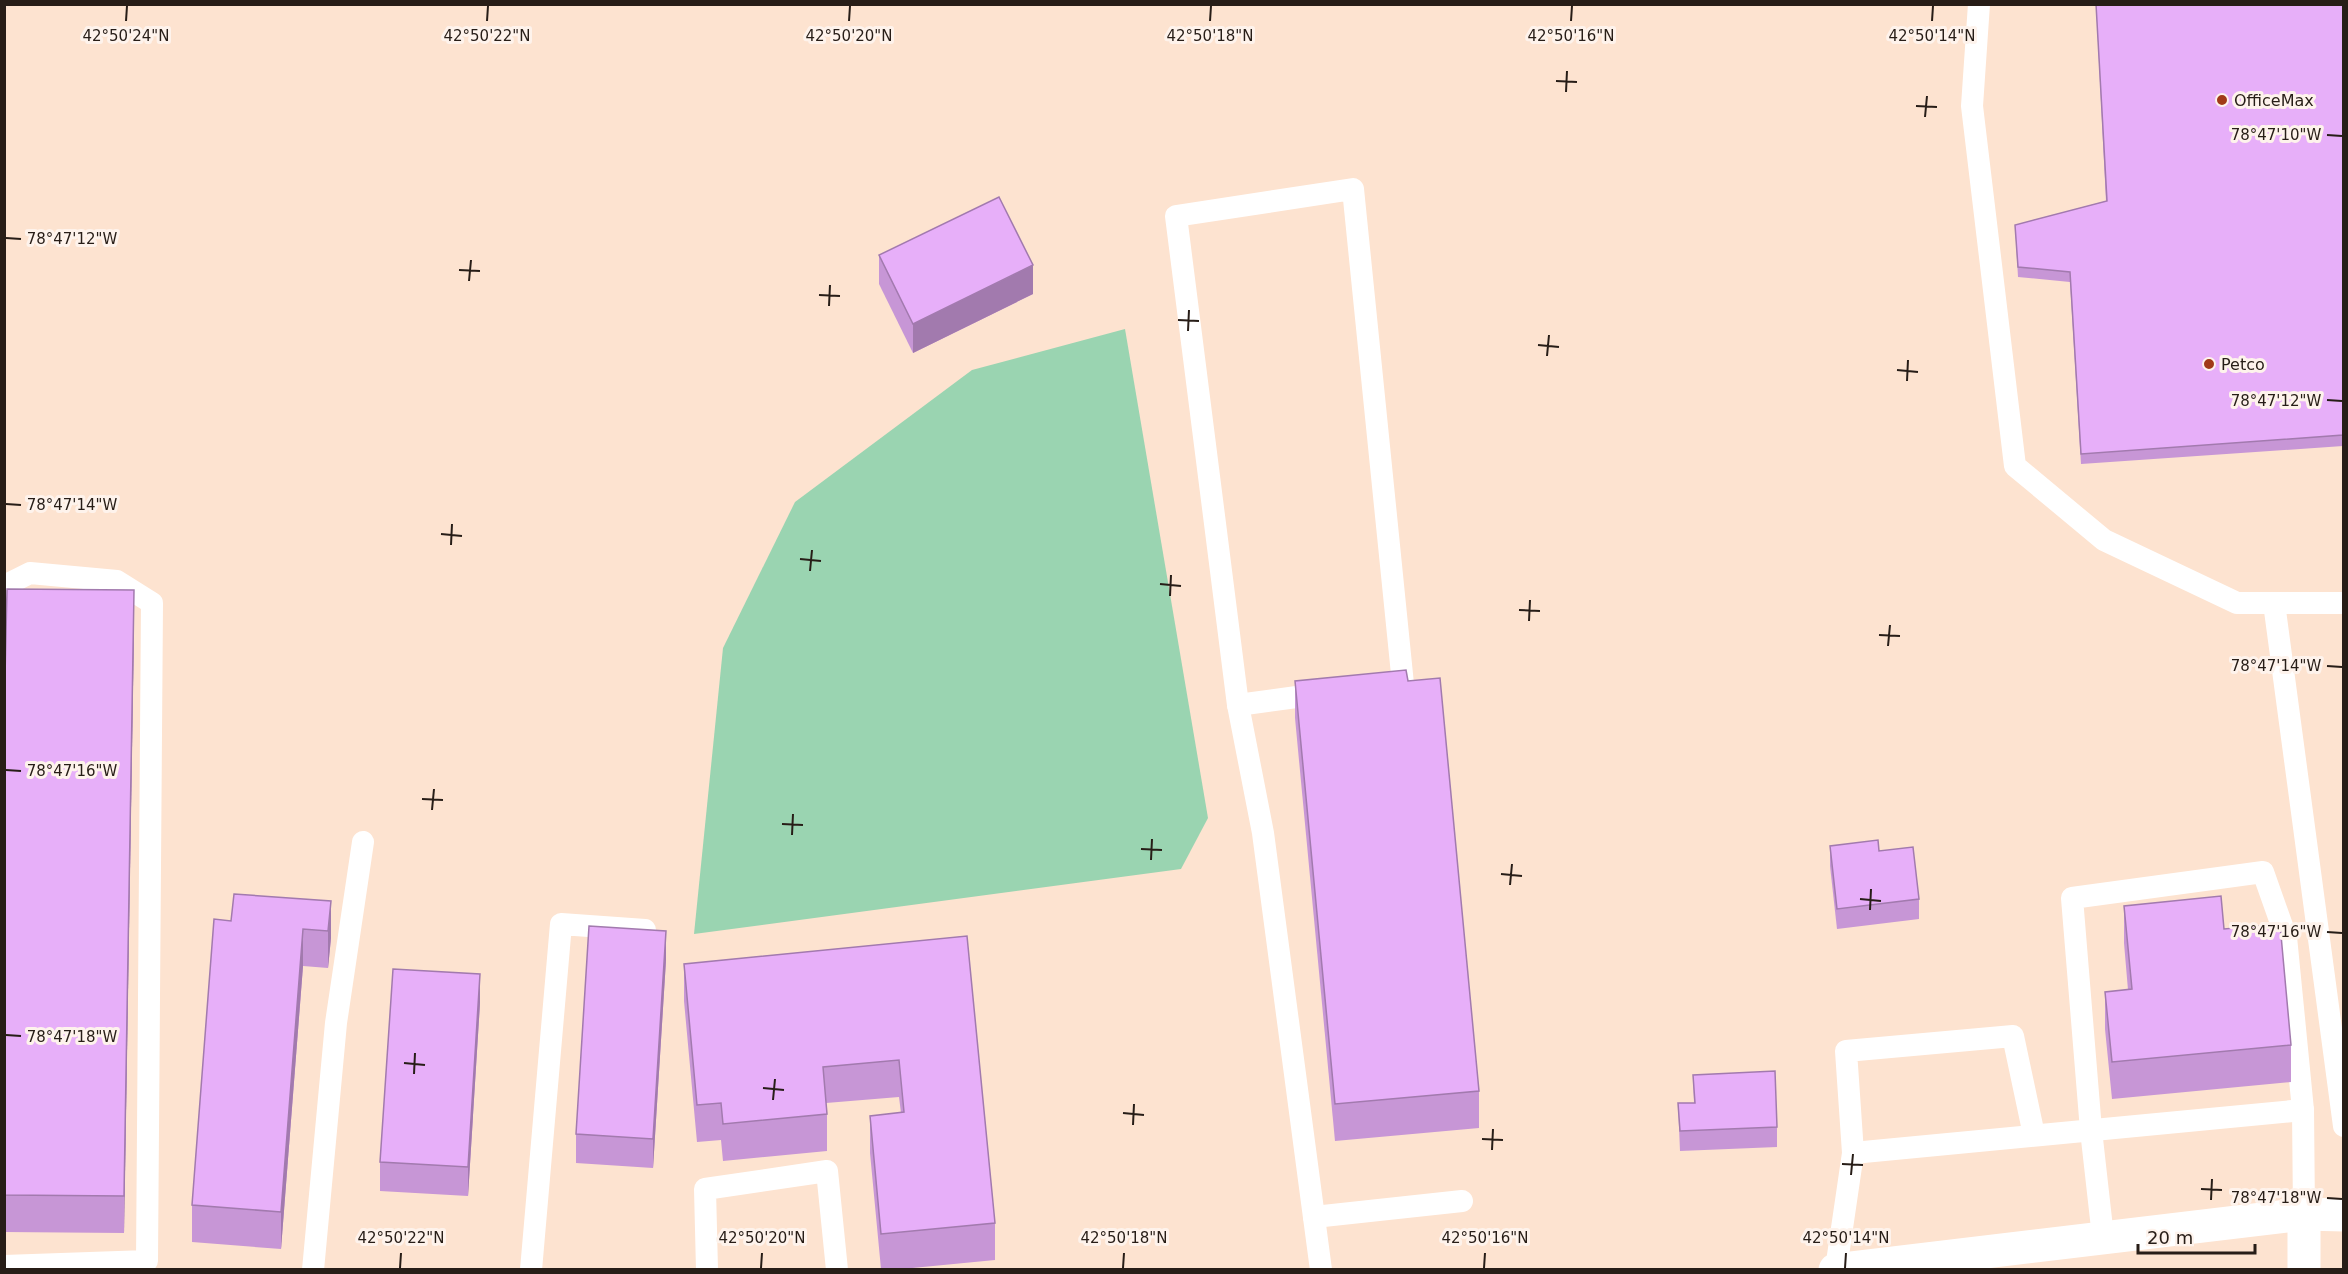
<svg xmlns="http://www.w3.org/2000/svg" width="2348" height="1274" font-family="'DejaVu Sans',sans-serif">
<rect width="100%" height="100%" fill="#fde3d0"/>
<!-- green -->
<polygon fill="#9ad4b1" points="1125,329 1208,818 1181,869 694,934 723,648 795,502 972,370"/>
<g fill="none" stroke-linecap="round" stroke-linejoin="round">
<!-- service -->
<g stroke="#fff" stroke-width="22">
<polyline points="1979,4 1972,106 2015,466 2104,540 2237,603 2344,603"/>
<polyline points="4,586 30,573 117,581 152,603 147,1261 4,1266"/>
<polyline points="2274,603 2344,1126"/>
<polyline points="1238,705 1326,693"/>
<polyline points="1853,1153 2303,1110"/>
<polyline points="1314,1217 1462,1201"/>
<polyline points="2103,1237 2091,1130 2072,898 2263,872 2286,937 2303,1110 2304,1214"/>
<polyline points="1836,1269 1853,1153 1846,1051 2013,1036 2034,1135"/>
<polyline points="313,1270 336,1023 363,842"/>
<polyline points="531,1270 561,924 645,930"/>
<polyline points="707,1270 705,1189 827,1171 837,1270"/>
<polyline points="1321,1270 1263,833 1238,705 1176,216 1353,189 1403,684 1386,686"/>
</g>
<!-- minor -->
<polyline stroke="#fff" stroke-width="33" points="2304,1270 2304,1214"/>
<!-- secondary -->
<polyline stroke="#fff" stroke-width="33" points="1835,1270 2304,1214 2344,1215"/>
</g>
<!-- wall -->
<g fill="#c796d6">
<polygon points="2096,4 2343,4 2343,446 2081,464 2070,282 2018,277 2015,225 2106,201"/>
<polygon points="879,255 1033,294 913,353 879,284"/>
<polygon points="134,627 124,1233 4,1232 4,721"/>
<polygon points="1295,681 1408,681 1479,1091 1479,1128 1335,1141 1295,718"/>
<polygon points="1830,846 1879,851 1919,899 1919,919 1837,929 1830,866"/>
<polygon points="331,901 331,938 328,968 303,966 281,1249 192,1242 192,1205 231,921"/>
<polygon points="2124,906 2224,929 2291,1045 2291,1082 2112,1099 2105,1029 2105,992 2128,990 2124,943"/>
<polygon points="967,936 995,1223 995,1260 902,1269 881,1269 870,1153 870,1116 901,1113 899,1097 826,1103 827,1114 827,1151 723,1161 721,1140 697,1142 684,1001 684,964"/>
<polygon points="666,960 653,1168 576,1163 576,1134"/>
<polygon points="480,1003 468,1196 380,1191 380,1162"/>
<polygon points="1693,1075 1777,1127 1777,1147 1680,1151 1678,1103 1694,1103"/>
</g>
<!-- shaded-wall -->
<g fill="#a27aae">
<polygon points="1033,265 1033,294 913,353 913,324"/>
<polygon points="134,590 134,627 124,1233 124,1196"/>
<polygon points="331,901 331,938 328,968 328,931"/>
<polygon points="303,929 303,966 281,1249 281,1212"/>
<polygon points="666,931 666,960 653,1168 653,1139"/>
<polygon points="480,974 480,1003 468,1196 468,1167"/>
</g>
<!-- building -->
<g fill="#e7aff9" stroke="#a27aae" stroke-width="1.5">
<polygon points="2096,4 2343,4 2343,435 2081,454 2070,272 2018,267 2015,225 2107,201"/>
<polygon points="999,197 1033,265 913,324 879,255"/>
<polygon points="7,589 134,590 124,1196 4,1195 4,721"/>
<polygon points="1406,670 1408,681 1440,678 1479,1091 1335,1104 1295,681"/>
<polygon points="1878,840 1879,851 1913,847 1919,899 1837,909 1830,846"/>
<polygon points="234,894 331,901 328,931 303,929 281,1212 192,1205 214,919 231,921"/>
<polygon points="2221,896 2224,929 2280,924 2291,1045 2112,1062 2105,992 2132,989 2124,906"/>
<polygon points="589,926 666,931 653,1139 576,1134"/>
<polygon points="967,936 995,1223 881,1234 870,1116 904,1112 899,1060 823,1067 827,1114 723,1124 721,1103 697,1105 684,964"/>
<polygon points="393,969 480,974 468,1167 380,1162"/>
<polygon points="1775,1071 1777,1127 1680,1131 1678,1103 1695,1103 1693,1075"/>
</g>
<!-- ticks -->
<path fill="none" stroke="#271d17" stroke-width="2" d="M126 21 127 6M487 21 488 6M849 21 850 6M1210 21 1211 6M1571 21 1572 6M1932 21 1933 6M1556 81 1577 82M1566 92 1567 71M1916 106 1937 107M1925 117 1927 96M2327 135 2342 136M6 238 21 239M459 270 480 271M469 281 471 260M819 295 840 296M829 306 830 285M1178 320 1199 321M1188 331 1189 310M1538 345 1559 347M1547 356 1549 335M1897 370 1918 372M1907 381 1908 360M2327 400 2342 401M6 504 21 505M441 534 462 536M451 545 452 524M800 559 821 561M810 571 812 550M1160 584 1181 586M1170 596 1171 575M1519 610 1540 611M1529 621 1530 600M1879 635 1900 636M1888 646 1890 625M2327 666 2342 667M6 770 21 771M422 799 443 800M432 810 434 789M782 824 803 825M792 835 793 814M1141 849 1162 850M1151 860 1152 839M1501 874 1522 876M1510 885 1512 864M1860 899 1881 901M1870 910 1871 889M2327 932 2342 933M6 1035 21 1036M404 1063 425 1065M414 1074 415 1053M763 1088 784 1090M773 1100 775 1079M1123 1113 1144 1115M1133 1125 1134 1104M1482 1139 1503 1140M1492 1150 1493 1129M1842 1164 1863 1165M1851 1175 1853 1154M2201 1189 2222 1190M2327 1198 2342 1199M2211 1200 2212 1179M400 1268 401 1253M761 1268 762 1253M1123 1268 1124 1253M1484 1268 1485 1253M1845 1268 1846 1253"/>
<!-- markers -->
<g fill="#a13a18" stroke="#fef3ec" stroke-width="2">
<circle cx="2222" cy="100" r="6"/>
<circle cx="2209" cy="364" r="6"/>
</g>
<g text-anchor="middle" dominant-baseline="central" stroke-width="6" stroke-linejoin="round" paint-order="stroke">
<!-- poi labels -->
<g font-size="16" fill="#271d17" stroke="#fef3ec" text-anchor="start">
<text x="2234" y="100">OfficeMax</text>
<text x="2221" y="364">Petco</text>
</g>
</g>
<g font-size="15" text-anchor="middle" fill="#271d17" stroke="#fef3ec" stroke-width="6" stroke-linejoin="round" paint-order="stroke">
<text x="126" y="41">42°50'24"N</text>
<text x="487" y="41">42°50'22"N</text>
<text x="849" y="41">42°50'20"N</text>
<text x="1210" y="41">42°50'18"N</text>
<text x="1571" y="41">42°50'16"N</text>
<text x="1932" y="41">42°50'14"N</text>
<text x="2276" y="140">78°47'10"W</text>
<text x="72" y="244">78°47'12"W</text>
<text x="2276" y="406">78°47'12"W</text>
<text x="72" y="510">78°47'14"W</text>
<text x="2276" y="671">78°47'14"W</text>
<text x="72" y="776">78°47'16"W</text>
<text x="2276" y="937">78°47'16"W</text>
<text x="72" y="1042">78°47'18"W</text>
<text x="2276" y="1203">78°47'18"W</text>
<text x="401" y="1243">42°50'22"N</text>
<text x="762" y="1243">42°50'20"N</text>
<text x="1124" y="1243">42°50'18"N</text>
<text x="1485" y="1243">42°50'16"N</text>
<text x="1846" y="1243">42°50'14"N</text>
</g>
<!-- border -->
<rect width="2348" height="1274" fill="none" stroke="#271d17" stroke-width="12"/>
<!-- scale -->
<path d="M2138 1244v9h117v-9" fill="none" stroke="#271d17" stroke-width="3"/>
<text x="2147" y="1244" font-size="18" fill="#271d17" stroke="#fef3ec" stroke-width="4.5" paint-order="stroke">20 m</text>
</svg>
